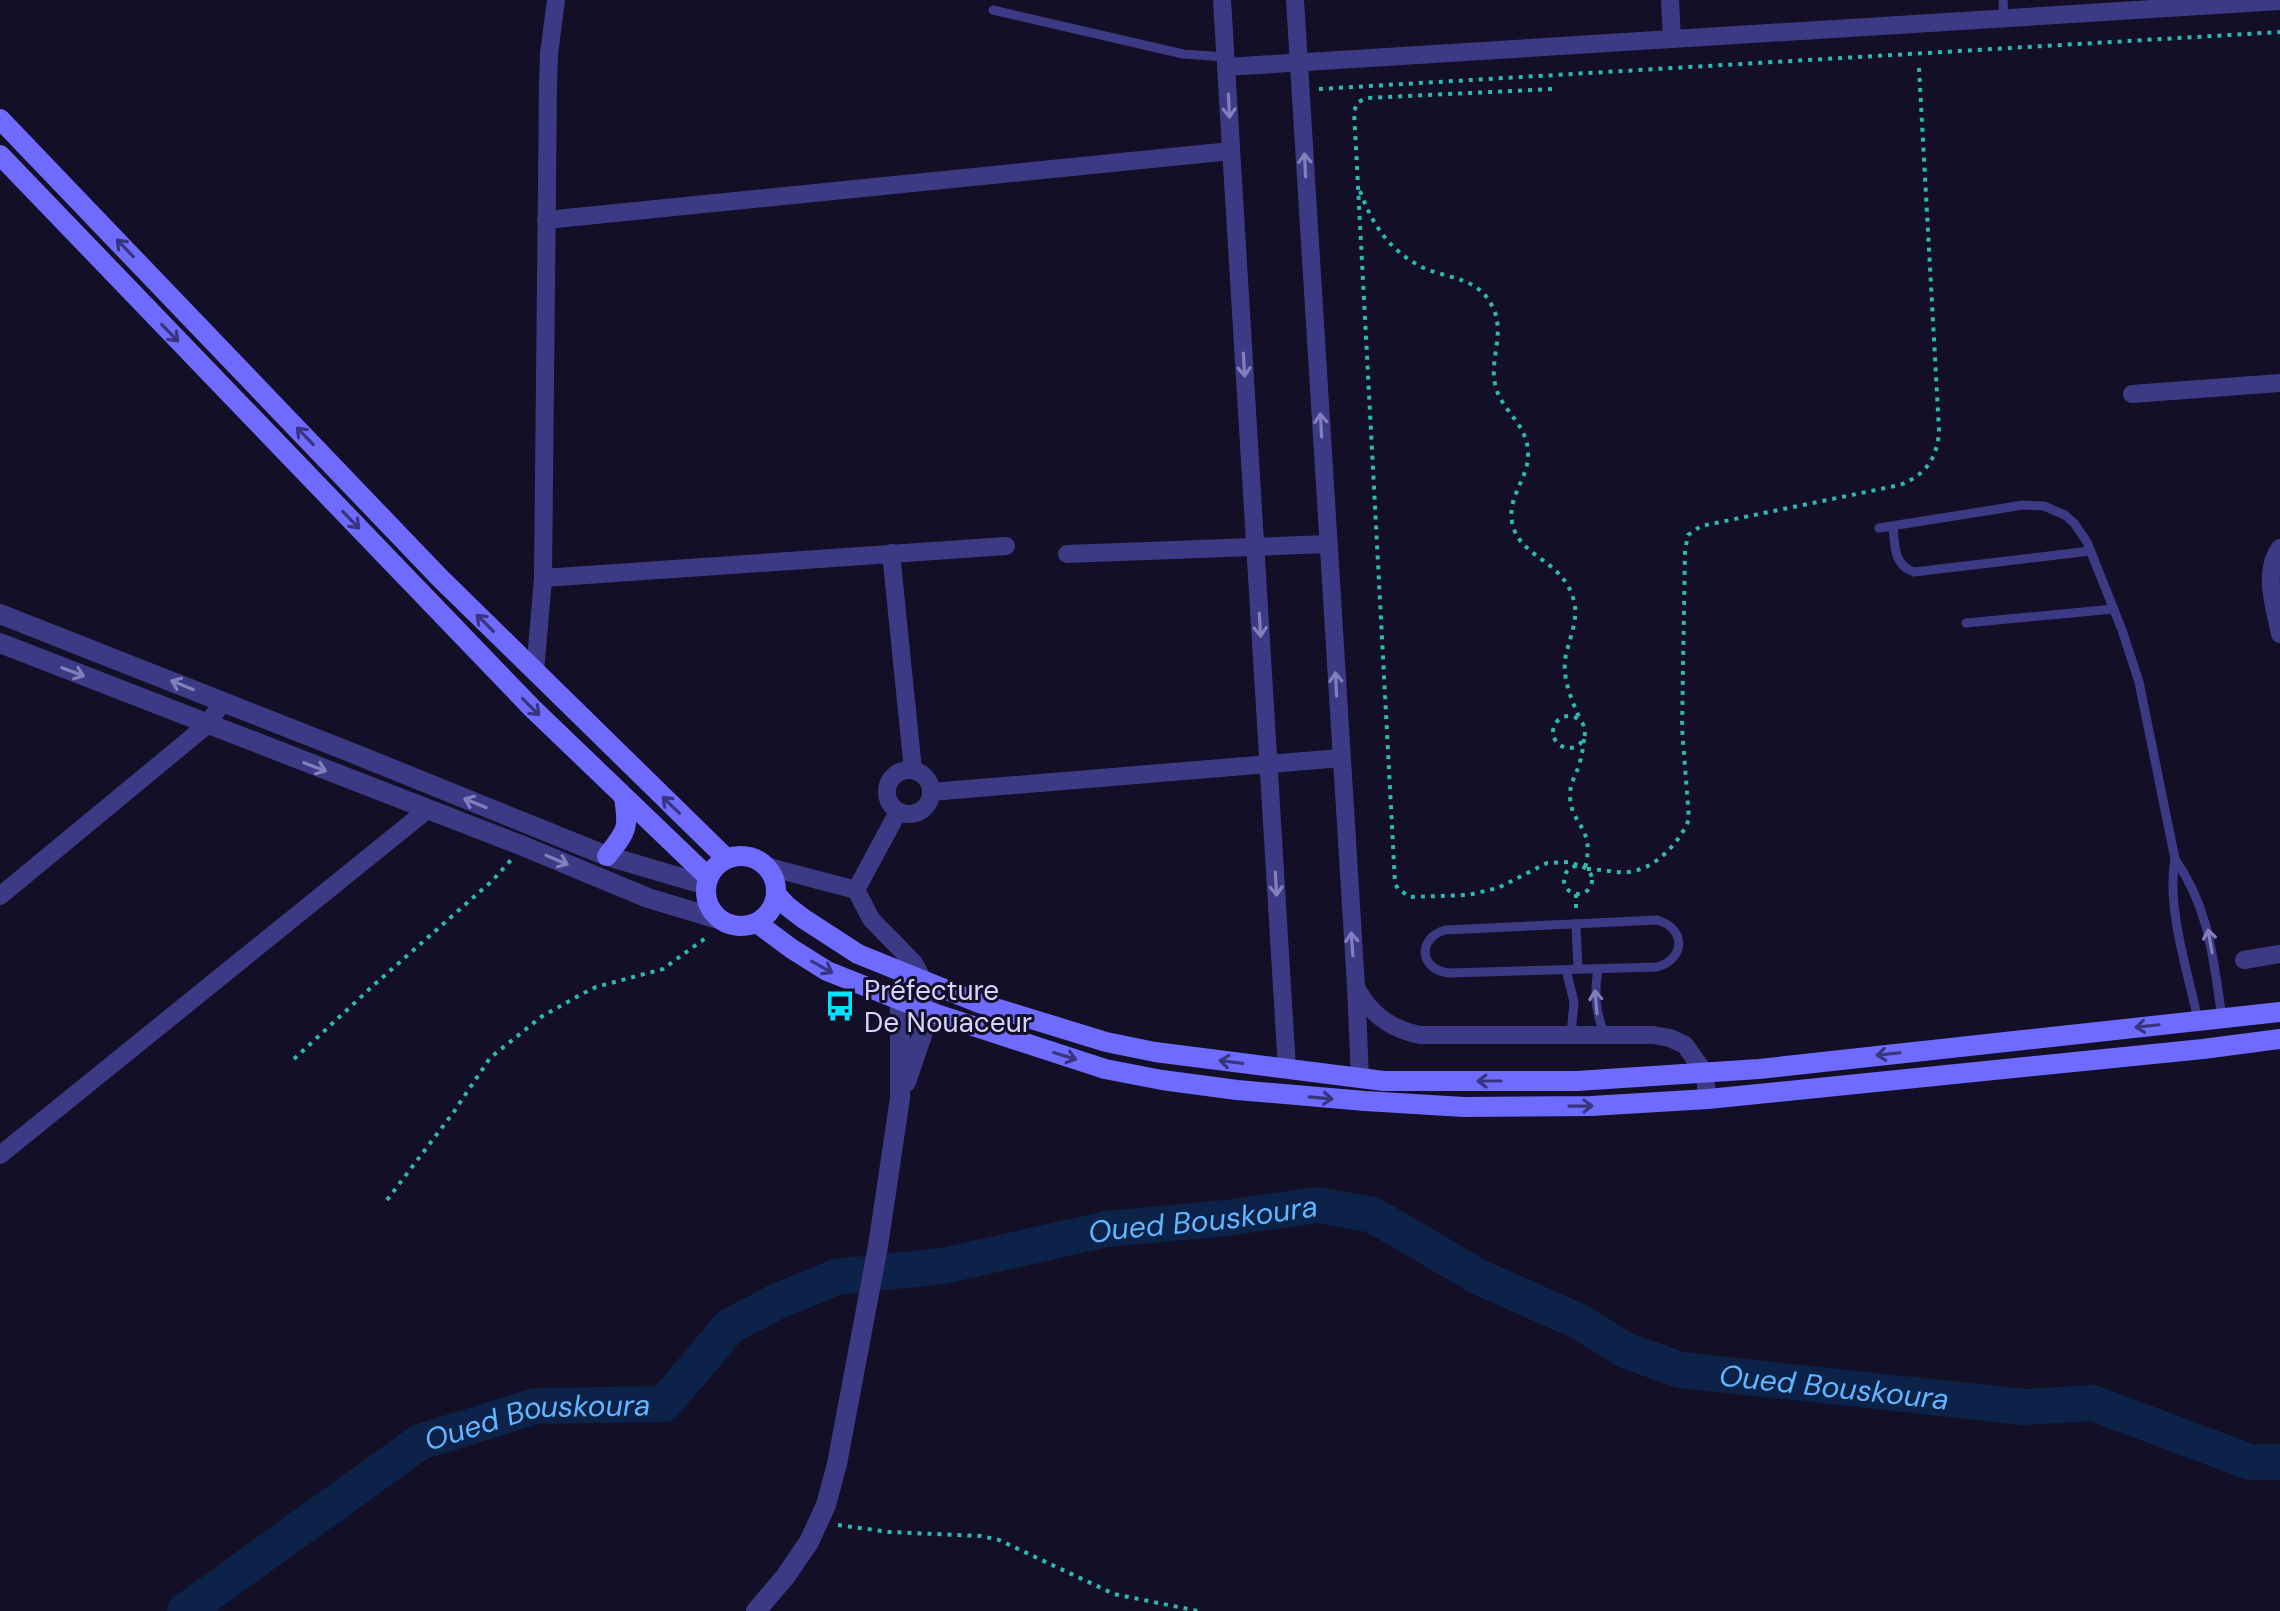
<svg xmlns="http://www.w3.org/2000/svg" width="2280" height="1611" font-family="'DM Sans',sans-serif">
<rect width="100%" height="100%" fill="#130f26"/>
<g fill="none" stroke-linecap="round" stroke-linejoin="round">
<!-- river -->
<path stroke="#0c2248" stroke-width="36" id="s1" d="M185 1611 420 1442 536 1406 664 1404 730 1326 778 1301 836 1277 943 1266 1107 1229 1226 1218 1318 1205 1373 1215 1479 1277 1580 1322 1625 1350 1680 1370 2025 1407 2093 1403 2250 1462H2280"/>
<!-- path -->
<g stroke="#2fb8b0" stroke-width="4" stroke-dasharray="4 6" stroke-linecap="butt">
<polyline points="1319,89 2280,32"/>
<polyline points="1552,89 1367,98 1358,102 1354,111 1395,883 1398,889 1410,897 1468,895 1498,888 1547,863 1569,862 1580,866"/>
<path d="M1360 191C1372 224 1390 252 1424 268 1452 280 1480 277 1494 310 1505 337 1488 361 1496 388 1503 412 1527 424 1528 452 1530 477 1507 496 1512 522 1519 559 1563 558 1574 601 1579 622 1568 640 1565 660 1563 681 1572 701 1580 719"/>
<circle cx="1569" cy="732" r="16"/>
<path d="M1584 739C1583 748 1582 756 1579 765 1576 775 1570 783 1570 795 1570 826 1596 826 1585 868"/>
<circle cx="1578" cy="880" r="14"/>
<path d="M1587 869C1600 869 1614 873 1627 872 1653 871 1680 843 1689 819L1682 728 1685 551 1688 535 1701 526 1900 485C1926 475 1938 457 1939 430L1919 68"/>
<polyline points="1576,894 1576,911"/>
<polyline points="294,1059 375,984 492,881 511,860"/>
<polyline points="387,1200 453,1113 490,1058 541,1017 580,995 596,987 663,969 707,937"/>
<polyline points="838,1525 889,1532 981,1536 999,1540 1114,1594 1198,1611"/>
</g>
<!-- service -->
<g stroke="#3d3a85" stroke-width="9">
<polyline points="2003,0 2004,18"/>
<polyline points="993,10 1183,54 1226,57"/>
<path d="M1893 526C1895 545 1893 565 1914 572L2090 551"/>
<polyline points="1879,528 2023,505 2044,506 2065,515 2074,523 2087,542 2122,630 2139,682 2175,859"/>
<polyline points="1966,623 2114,609"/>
<path d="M1657 920C1686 928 1686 959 1657 967L1449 973C1419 970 1417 938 1445 930Z"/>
<polyline points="1576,924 1578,969"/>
<path d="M1598 969C1594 993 1595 1012 1605 1035"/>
<polyline points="1566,970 1574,1002 1571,1035"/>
<path d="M2198 1020C2188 972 2166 907 2175 859 2210 910 2213 958 2222 1018"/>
</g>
<!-- minor -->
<g stroke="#3d3a85" stroke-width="18">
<polyline points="1222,0 1287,1069"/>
<polyline points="1295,0 1356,986 1360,1078"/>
<polyline points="1670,0 1672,38"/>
<polyline points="1226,67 2280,1"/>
<polyline points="546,220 1231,151"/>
<polyline points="2132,394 2280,383"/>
<path d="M2280 548C2262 572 2275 608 2280 634"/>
<polyline points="891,553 913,770"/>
<polyline points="1067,554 1328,544"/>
<polyline points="543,578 1006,546"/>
<polyline points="535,672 543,578 548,85 549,54 556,0"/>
<circle cx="909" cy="792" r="22"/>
<polyline points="931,792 1341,758"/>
<polyline points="765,866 856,890 871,919 914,963 924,982"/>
<polyline points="856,890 898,812"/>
<polyline points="0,896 207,725 223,701"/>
<polyline points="2244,960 2280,954"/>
<path d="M1357 989C1371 1015 1391 1029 1420 1035H1653L1670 1038 1685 1045 1704 1072 1708 1099"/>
<polyline points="0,1155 427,810"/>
</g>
<!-- tertiary -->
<g stroke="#3d3a85" stroke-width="20">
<polyline points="0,614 350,752 607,856 706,885"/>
<polyline points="0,643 523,846 648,898 718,919"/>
<polyline points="906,1082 930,1012 924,982"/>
<polyline points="756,1611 785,1577 809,1542 826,1505 837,1464 878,1246 900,1098 900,1002"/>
</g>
<!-- secondary -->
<g stroke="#6f6bff" stroke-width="20">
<polyline points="0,119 440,578 727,859"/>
<polyline points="0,155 532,708 708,877"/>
<circle cx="741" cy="891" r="35"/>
<path d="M607 856C627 830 629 830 624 797"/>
<polyline points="776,894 787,906 804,919 858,954 979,1003 1106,1042 1155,1052 1384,1081 1577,1081 1759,1069 2280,1012"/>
<polyline points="757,923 792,949 827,971 930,1012 1105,1069 1162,1080 1237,1090 1365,1101 1464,1107 1591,1106 1708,1099 2203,1049 2280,1039"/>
</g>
</g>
<!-- one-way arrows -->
<defs><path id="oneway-shaft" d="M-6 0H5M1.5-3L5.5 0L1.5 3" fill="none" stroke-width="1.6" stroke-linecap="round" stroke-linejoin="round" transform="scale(2)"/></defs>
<g stroke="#837fbc">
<use href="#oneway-shaft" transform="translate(1229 106) rotate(87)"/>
<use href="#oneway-shaft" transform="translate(1305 165) rotate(-93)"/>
<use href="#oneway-shaft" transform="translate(1244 365) rotate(87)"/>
<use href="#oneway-shaft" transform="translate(1321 425) rotate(-93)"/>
<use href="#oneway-shaft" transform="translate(1260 625) rotate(87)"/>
<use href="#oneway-shaft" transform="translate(73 672) rotate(21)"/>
<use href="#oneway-shaft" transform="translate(1336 684) rotate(-93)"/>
<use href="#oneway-shaft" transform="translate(182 685) rotate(-158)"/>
<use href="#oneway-shaft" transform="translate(315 767) rotate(21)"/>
<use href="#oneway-shaft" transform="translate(475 803) rotate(-158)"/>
<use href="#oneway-shaft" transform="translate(557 860) rotate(23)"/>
<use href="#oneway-shaft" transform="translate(1276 884) rotate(87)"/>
<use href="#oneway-shaft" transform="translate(2210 941) rotate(-100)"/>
<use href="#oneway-shaft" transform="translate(1352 944) rotate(-94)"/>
<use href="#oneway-shaft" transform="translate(1596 1002) rotate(-95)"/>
</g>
<g stroke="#38347d">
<use href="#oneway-shaft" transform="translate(125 248) rotate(-134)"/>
<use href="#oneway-shaft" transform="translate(170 333) rotate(46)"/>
<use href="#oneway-shaft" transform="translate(305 436) rotate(-134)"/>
<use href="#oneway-shaft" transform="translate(351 520) rotate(46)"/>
<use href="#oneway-shaft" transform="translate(485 623) rotate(-135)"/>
<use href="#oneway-shaft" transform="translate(531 707) rotate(45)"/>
<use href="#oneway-shaft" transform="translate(671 805) rotate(-136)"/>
<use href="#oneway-shaft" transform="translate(822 967) rotate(29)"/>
<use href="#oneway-shaft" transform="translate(2147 1026) rotate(174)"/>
<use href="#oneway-shaft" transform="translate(1888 1054) rotate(174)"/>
<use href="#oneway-shaft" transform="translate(1065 1056) rotate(17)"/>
<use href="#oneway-shaft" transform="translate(1231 1062) rotate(-173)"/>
<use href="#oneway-shaft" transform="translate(1489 1081) rotate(180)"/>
<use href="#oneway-shaft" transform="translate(1321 1098) rotate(5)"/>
<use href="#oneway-shaft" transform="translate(1581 1106) rotate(-1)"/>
</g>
<!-- icons -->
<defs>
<g id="bus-bare" transform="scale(2.4)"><path d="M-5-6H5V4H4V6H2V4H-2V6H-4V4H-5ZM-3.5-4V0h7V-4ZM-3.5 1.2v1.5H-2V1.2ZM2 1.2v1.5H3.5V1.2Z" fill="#00e5ff" stroke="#130f26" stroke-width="2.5" paint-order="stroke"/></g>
</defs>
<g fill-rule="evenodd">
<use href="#bus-bare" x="840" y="1006"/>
</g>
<g text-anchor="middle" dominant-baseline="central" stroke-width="6" stroke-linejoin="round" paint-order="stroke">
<!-- poi labels -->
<g font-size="28" fill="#d9d4ff" stroke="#130f26" text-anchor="start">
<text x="864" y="990">Préfecture<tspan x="864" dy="32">De Nouaceur</tspan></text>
</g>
<!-- water labels -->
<g font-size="30" font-style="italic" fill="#62b6ff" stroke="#130f26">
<text stroke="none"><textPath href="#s1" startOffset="1130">Oued Bouskoura</textPath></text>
<text stroke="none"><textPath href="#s1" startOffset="1802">Oued Bouskoura</textPath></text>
<text stroke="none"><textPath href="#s1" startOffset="410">Oued Bouskoura</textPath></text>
</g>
</g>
</svg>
